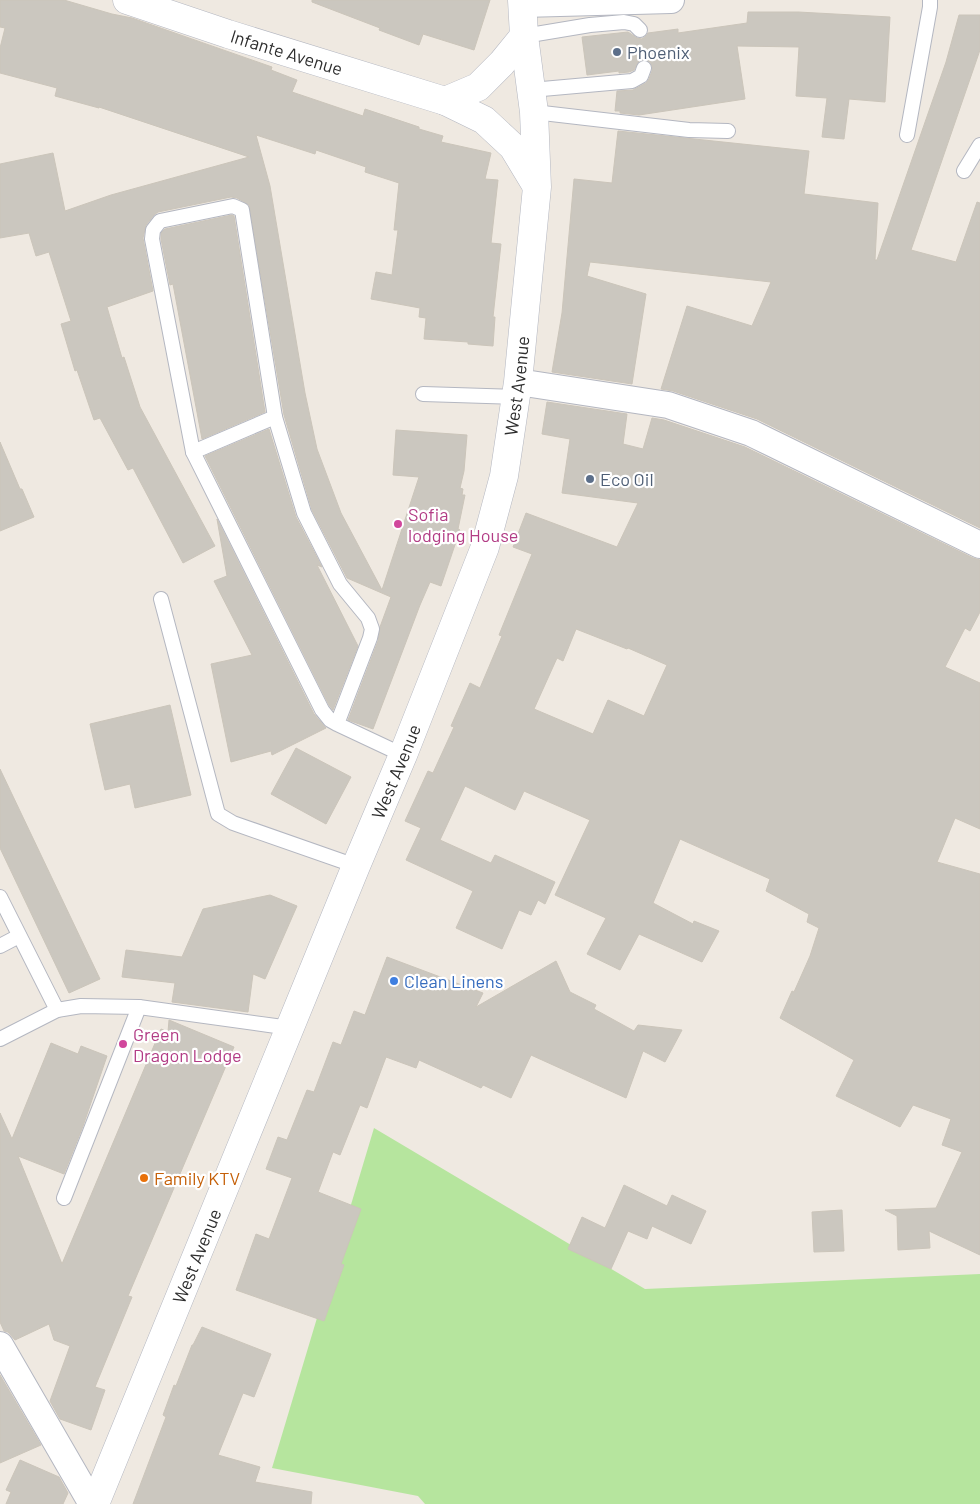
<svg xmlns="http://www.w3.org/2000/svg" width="980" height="1504" font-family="Barlow,sans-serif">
<rect width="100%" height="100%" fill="#efe9e1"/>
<!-- green -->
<polygon fill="#b6e59e" points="374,1128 645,1289 980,1274 980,1504 425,1504 418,1496 272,1468"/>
<!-- building -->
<g fill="#cbc7bf" stroke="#cbc5ba" fill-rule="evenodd">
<polygon points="0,0 64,0 112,14 132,18 272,67 271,70 297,80 292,92 363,116 365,109 419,127 419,129 443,136 441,142 491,153 485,179 498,180 491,243 501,244 493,317 495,317 493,346 468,344 468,342 424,339 426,318 419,317 420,308 371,299 376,272 392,275 398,230 394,230 399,183 365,172 366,167 316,150 315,154 256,135 270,186 305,393 317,449 341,513 382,590 419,477 393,475 396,430 467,435 464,471 460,488 463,489 462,495 465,495 458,529 460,530 441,586 430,582 420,605 373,729 348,720 378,641 380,627 391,597 347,578 312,510 284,415 249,205 237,198 231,197 158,212 154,215 146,225 143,238 153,291 107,307 122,358 124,357 140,407 215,546 183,563 133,468 128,470 100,418 94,420 77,370 75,371 61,324 71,321 49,252 36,256 29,233 0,238 0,164 53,153 65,211 111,195 249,157 99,107 99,108 55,96 57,88 0,73 0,48 5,28 0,27"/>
<polygon points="312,0 490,0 474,50 423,34 419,45 379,30 380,28 312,2"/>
<polygon points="748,12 798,12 890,17 885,102 849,99 844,139 822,137 827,98 796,96 799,47 737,46 745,99 639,115 620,113 620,111 615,111 617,91 633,90 646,83 649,79 652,71 652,66 650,62 643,59 639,61 634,70 629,72 619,73 619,71 587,75 582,37 628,32 637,38 642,39 646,36 648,33 678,29 678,33 747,23"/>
<polygon points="959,15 980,15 980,50 911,250 956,262 977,202 980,203 980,528 757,419 673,391 661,389 687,306 752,326 771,282 590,262 587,276 646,294 632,384 552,372 562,313 574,179 612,183 618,131 809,151 804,194 878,203 875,260 877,260 946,62"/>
<polygon points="232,215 234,216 265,412 202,439 173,284 170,285 161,239 161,233 165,229"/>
<path d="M547 402 627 414 623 444 643 449 652 418 664 420 745 447 973 558 980 560V612L970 631 965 628 945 667 980 683V829L955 818 937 862 980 874V1255L929 1231 930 1248 898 1250 897 1216 885 1210 936 1208 962 1152 942 1145 951 1119 913 1105 900 1127 836 1096 854 1060 780 1018 792 991 794 992 810 956 819 928 807 922 809 914 766 891 770 879 680 839 653 903 693 924 694 921 719 931 702 962 639 934 620 970 587 954 606 918 555 895 590 820 524 791 515 810 465 786 440 840 491 863 495 855 555 882 545 904 538 900 531 915 519 910 502 949 456 928 473 891 406 860 421 828 405 821 428 771 433 773 454 727 451 726 470 683 480 688 502 636 499 635 532 554 513 547 526 513 617 547 638 503 562 493 570 439 542 434ZM576 629 627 649 628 648 667 665 644 716 608 700 593 734 534 709 557 658 563 661Z"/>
<polygon points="269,429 296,517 322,567 317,565 358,646 333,710 329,705 205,456"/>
<polygon points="0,442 20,489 22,489 34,517 0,531"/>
<polygon points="217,519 314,714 326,728 272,755 271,751 231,762 211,664 252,655 214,581 227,576"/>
<polygon points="170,705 191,795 135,808 130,784 105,790 90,724"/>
<polygon points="296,748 351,777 326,824 271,794"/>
<polygon points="0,769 100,979 69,993 0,848"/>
<polygon points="270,895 297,906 265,979 253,974 248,1012 172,1002 175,983 122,977 126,950 182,957 203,909"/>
<polygon points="387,957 483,993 476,1007 556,961 570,992 596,1005 594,1009 634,1031 638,1025 682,1030 665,1062 643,1051 626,1098 531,1055 511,1098 483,1085 481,1088 419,1060 416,1068 386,1057 367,1108 360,1105 340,1155 333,1152 318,1192 361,1209 341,1264 344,1265 324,1321 236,1290 256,1234 269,1239 292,1178 266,1169 278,1137 287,1140 307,1090 314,1092 333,1042 341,1045 354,1011 365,1015"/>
<polygon points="169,1020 234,1047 128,1296 132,1297 95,1387 105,1390 91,1430 60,1419 50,1401 70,1346 54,1340 49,1324 15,1340 8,1332 4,1331 0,1322 0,1113 12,1139 51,1043 78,1054 81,1046 107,1056 83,1126 64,1174 18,1156 62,1264 161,1029 168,1032"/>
<polygon points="624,1185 667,1206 672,1195 706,1211 691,1244 652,1226 647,1239 628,1231 611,1269 568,1249 582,1217 605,1228"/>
<polygon points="842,1210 844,1251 814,1252 812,1212"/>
<polygon points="202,1327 271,1354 254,1397 243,1393 218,1455 260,1467 255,1482 312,1492 311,1504 133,1504 166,1417 163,1415 174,1385 176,1386 192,1345 193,1345"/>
<polygon points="0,1375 41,1445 0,1463"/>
<polygon points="20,1460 59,1477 68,1493 63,1504 6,1504 11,1492 6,1490"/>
</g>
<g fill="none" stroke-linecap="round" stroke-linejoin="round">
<!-- lane casing -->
<g stroke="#b4b7c1" stroke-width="16">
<g id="lane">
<polyline points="524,36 590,25 624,22 634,24 640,30"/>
<polyline points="531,90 632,81 641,76 644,68"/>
<polyline points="534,112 689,130 728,131"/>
<polyline points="907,135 930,7 930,0"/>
<polyline points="964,171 980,145"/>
<polyline points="423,394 515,397"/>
<polyline points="193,452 275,417"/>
<polyline points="161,599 218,814 233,823 356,866"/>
<polyline points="337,724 370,638 372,629 368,618 340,584 304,513 275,417 242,210 233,206 160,221 153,230 152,239 193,452 322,710 330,720 337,724 403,755"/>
<polyline points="0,897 57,1010"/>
<polyline points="0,946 19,936"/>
<polyline points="0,1039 57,1010 81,1006 139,1007 290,1028"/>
<polyline points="64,1198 139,1007"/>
</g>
</g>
<!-- street casing -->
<g stroke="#b4b7c1" stroke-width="28">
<g id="street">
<polyline points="523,4 671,0"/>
<polyline points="518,382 668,405 751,433 980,545"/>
<polyline points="0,1345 92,1504"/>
</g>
</g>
<!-- secondary casing -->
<g stroke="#b4b7c1" stroke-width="29">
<g id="secondary">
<path id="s1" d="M127 0 228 34 445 101 484 120 513 147 536 185"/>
<polyline points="445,101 478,87 502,63 524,36"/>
<path id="s2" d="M95 1504 356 866 403 755 485 547 504 476 518 382 537 187 534 112 524 36 522 0"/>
</g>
</g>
<!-- lane -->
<use href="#lane" stroke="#fff" stroke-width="14"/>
<!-- street -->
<use href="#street" stroke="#fff" stroke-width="26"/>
<!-- secondary -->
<use href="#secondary" stroke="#fff" stroke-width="28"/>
</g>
<!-- markers -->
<g fill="#5c6f8a" stroke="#fff" stroke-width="2">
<circle cx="617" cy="52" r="5"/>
<circle cx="590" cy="479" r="5"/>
</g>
<g fill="#d1479c" stroke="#fff" stroke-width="2">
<circle cx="398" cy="524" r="5"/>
<circle cx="123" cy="1044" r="5"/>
</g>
<circle fill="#3f7fe0" stroke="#fff" stroke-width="2" cx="394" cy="981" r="5"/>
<circle fill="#e8710a" stroke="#fff" stroke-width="2" cx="144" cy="1178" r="5"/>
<g text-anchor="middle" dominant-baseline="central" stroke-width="4.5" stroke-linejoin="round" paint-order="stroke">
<!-- street labels -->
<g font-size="18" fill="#2e2e2e" stroke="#fff">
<text stroke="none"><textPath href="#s1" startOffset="168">Infante Avenue</textPath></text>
<text stroke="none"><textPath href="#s2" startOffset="1198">West Avenue</textPath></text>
<text stroke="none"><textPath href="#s2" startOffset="792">West Avenue</textPath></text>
<text stroke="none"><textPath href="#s2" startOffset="268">West Avenue</textPath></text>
</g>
<!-- service labels -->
<g font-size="18" fill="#4e5e75" stroke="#fff" text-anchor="start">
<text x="627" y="52">Phoenix</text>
<text x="600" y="479">Eco Oil</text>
</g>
<!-- hotel labels -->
<g font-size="18" fill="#b23c85" stroke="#fff" text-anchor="start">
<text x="408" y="514">Sofia<tspan x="408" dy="21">lodging House</tspan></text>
<text x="133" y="1034">Green<tspan x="133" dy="21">Dragon Lodge</tspan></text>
</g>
<!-- shop labels -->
<g font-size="18" fill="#366cbe" stroke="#fff" text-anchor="start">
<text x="404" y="981">Clean Linens</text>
</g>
<!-- food labels -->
<g font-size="18" fill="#c56008" stroke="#fff" text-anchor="start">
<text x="154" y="1178">Family KTV</text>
</g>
</g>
</svg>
